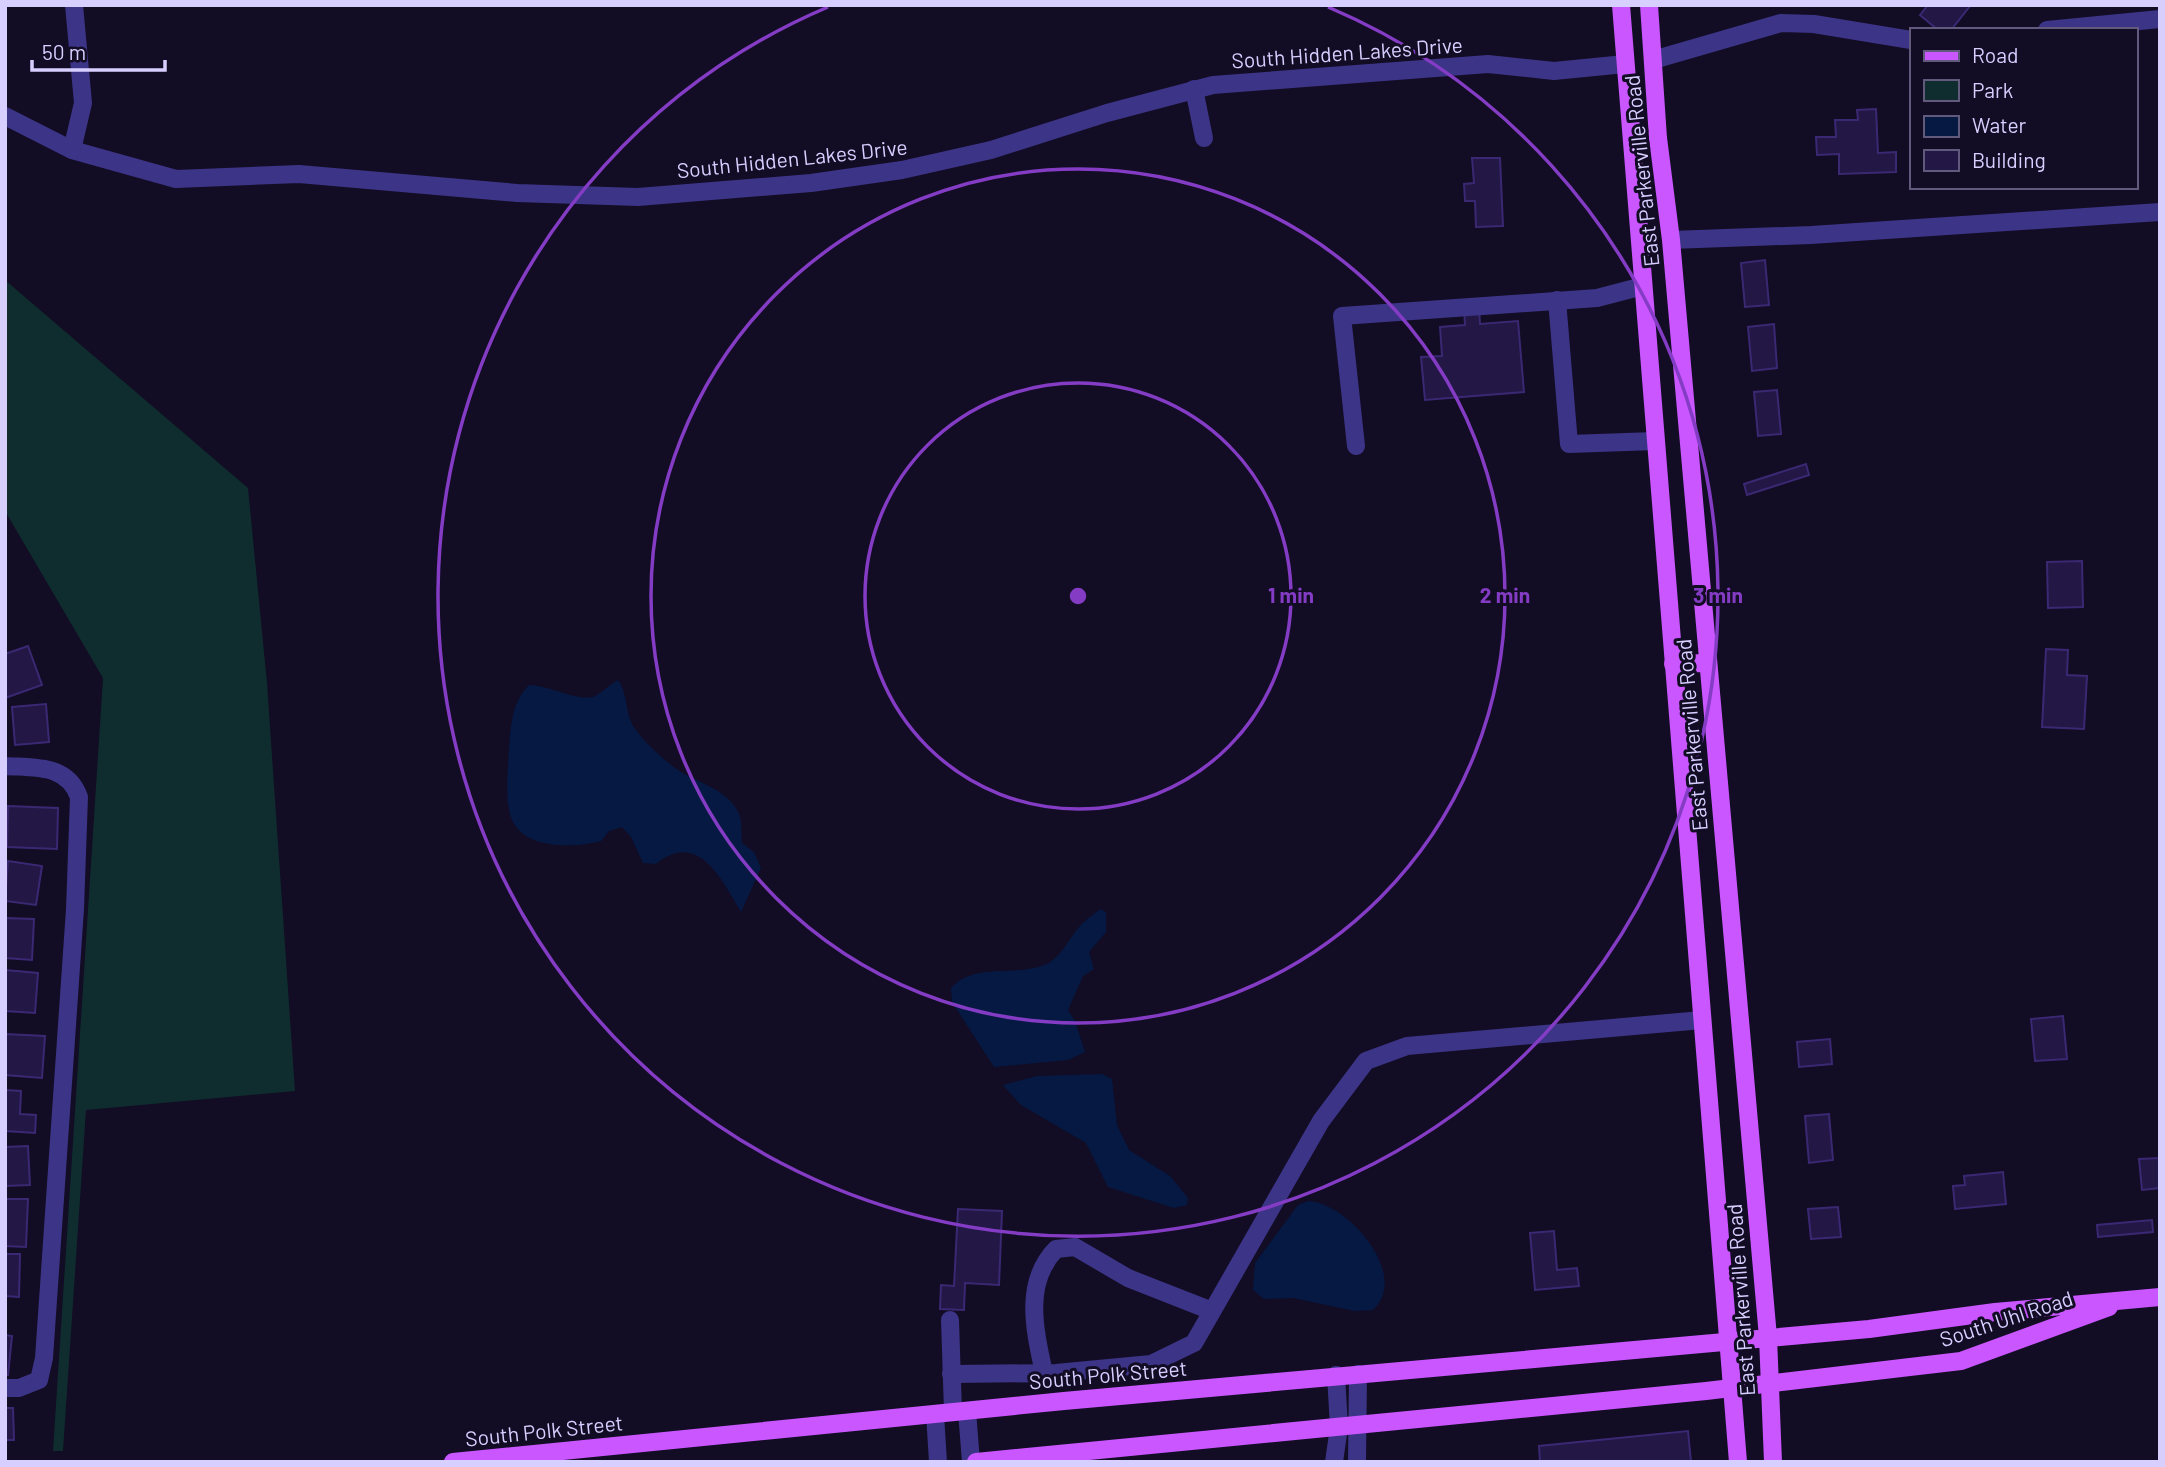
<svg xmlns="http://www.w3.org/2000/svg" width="2165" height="1467" font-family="Barlow,sans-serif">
<rect width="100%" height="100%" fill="#120c24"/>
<!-- green -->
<polygon fill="#0f2d2e" points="5,280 248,488 267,683 295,1091 86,1110 63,1451 53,1451 103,678 5,511"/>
<!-- water -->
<g fill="#061943">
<path d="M618 680C629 695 624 715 636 730 645 743 662 758 675 768 696 783 730 789 740 816 742 824 741 835 742 843L754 852 761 868 741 912C722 881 699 829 656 864L643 863 631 837 622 827 609 831 601 841C575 848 525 850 512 820 504 800 508 771 509 750 511 726 511 703 529 685 549 685 581 703 595 696 603 692 610 684 618 680Z"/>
<path d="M1100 909 1106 912V932L1089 952 1094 969 1083 976 1068 1010 1075 1021 1085 1052 1068 1060 994 1067 952 1002 951 988C974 962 1015 977 1044 965 1061 959 1068 939 1080 926 1085 920 1093 915 1100 909Z"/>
<polygon points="1102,1074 1112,1079 1117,1125 1129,1150 1170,1176 1188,1198 1187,1205 1174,1208 1108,1187 1086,1143 1021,1105 1003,1085 1037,1076"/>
<path d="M1308 1201C1347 1202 1411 1275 1373 1310L1355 1311 1293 1298 1264 1299 1253 1290 1255 1263 1298 1205Z"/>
</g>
<!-- building -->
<g fill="#231746" stroke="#3b2873" stroke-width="2">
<polygon points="1928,5 1969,5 1970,6 1951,30 1938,30 1920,15"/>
<polygon points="1876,109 1878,153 1896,152 1896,172 1839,174 1839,154 1817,155 1816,137 1836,137 1835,120 1858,120 1857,110"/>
<polygon points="1472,158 1500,158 1503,226 1476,227 1475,201 1465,201 1464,184 1474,183"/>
<polygon points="1765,260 1769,305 1745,307 1741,263"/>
<polygon points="1479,307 1480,324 1518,321 1524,392 1425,400 1421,357 1442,356 1440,327 1465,325 1464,308"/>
<polygon points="1774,324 1777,368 1752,371 1748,327"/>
<polygon points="1777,390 1781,434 1758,436 1754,392"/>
<polygon points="1806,464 1809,475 1747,495 1744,484"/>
<polygon points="2082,561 2083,607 2048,608 2047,562"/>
<polygon points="28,646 42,685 5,698 5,654"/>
<polygon points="2046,649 2068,650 2067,675 2087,676 2084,729 2042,727"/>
<polygon points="46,704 49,742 15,745 12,707"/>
<polygon points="8,806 58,808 57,849 7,847"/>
<polygon points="8,861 42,866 36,905 5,901"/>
<polygon points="5,918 34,919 32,960 5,958"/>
<polygon points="5,970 38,973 35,1013 5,1011"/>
<polygon points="2063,1016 2067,1059 2035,1061 2031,1019"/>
<polygon points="5,1034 45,1036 42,1078 5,1075"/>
<polygon points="1830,1039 1832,1064 1799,1067 1797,1042"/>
<polygon points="5,1090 21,1091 20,1114 36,1115 35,1133 5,1131"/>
<polygon points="1829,1114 1833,1160 1809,1163 1805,1116"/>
<polygon points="28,1146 30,1185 5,1186 5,1147"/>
<polygon points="2160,1158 2160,1188 2142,1190 2139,1159"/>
<polygon points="2003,1172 2006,1204 1955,1209 1953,1186 1965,1185 1964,1176"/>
<polygon points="5,1199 28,1199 26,1247 5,1246"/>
<polygon points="1838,1207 1841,1237 1811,1239 1808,1209"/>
<polygon points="958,1209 1002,1211 999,1285 965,1283 964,1310 940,1309 941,1285 954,1286"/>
<polygon points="2152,1220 2153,1232 2098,1237 2097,1225"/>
<polygon points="1554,1231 1557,1270 1577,1268 1579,1286 1535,1290 1530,1233"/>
<polygon points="5,1254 20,1254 19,1297 5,1296"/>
<polygon points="5,1335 12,1336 8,1375 5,1375"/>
<polygon points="5,1408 13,1408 14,1440 5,1440"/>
<polygon points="1688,1431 1691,1462 1540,1462 1539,1446"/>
</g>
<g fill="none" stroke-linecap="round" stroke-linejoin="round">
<!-- minor -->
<g stroke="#3c3486" stroke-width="18">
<polyline points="2047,30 2160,19"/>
<polyline points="1653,60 1781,23 1814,24 1911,40"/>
<polyline points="1194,89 1204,138"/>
<polyline points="5,116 72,150 176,179 299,174 517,193 638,197 811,183 902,170 991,150 1107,113 1213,85 1488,64 1554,71 1625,64"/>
<polyline points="72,150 83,103 74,5"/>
<polyline points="1671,240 1811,235 2160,212"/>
<polyline points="1557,300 1569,444 1655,441"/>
<polyline points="1356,446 1342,316 1597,298 1643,286"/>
<path d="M5 766C35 768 67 764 79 797L75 909 44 1358 39 1380 19 1388H5"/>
<polyline points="950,1320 953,1412"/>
<path d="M1044 1373C1035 1331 1023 1283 1056 1249L1075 1247 1128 1278 1212 1311"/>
<polyline points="951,1374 1056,1373 1151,1364 1194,1343 1321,1121 1366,1061 1407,1046 1702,1020"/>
<polyline points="967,1411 971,1462"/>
<polyline points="935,1414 938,1462"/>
<polyline points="1334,1462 1339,1427 1336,1375"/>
<polyline points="1357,1462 1358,1374"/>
</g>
<!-- major -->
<g stroke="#c956ff" stroke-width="18">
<polyline points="1621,5 1738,1462"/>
<polyline points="1649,5 1658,138 1671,240 1768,1337 1773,1462"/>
<polyline points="1673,664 1707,663"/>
<polyline points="453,1462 1064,1401 1869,1329 1995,1312 2160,1297"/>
<polyline points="976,1462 1706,1391 1961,1361 2109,1307"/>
</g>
</g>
<!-- distance rings -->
<g fill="none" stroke="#843cc5" stroke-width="3.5">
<circle cx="1078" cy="596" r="213"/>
<circle cx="1078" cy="596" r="427"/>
<path d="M1328 7A640 640 0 1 1 828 7"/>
</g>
<g text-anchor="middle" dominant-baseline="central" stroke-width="6" stroke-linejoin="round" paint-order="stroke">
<!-- street labels -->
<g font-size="21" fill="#d7cfff" stroke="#120c24">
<text transform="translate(1347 52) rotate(-4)">South Hidden Lakes Drive</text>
<text transform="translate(792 158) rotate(-6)">South Hidden Lakes Drive</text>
<text transform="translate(1641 171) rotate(-96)">East Parkerville Road</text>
<text transform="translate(1691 735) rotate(-95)">East Parkerville Road</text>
<text transform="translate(1740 1300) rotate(-94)">East Parkerville Road</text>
<text transform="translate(2006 1318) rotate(-18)">South Uhl Road</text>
<text transform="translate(1108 1374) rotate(-5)">South Polk Street</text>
<text transform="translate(544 1430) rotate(-6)">South Polk Street</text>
</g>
</g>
<circle cx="1078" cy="596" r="10" fill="#843cc5" stroke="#120c24" stroke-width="3.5"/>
<g font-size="21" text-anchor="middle" font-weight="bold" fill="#843cc5" stroke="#120c24" stroke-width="6" stroke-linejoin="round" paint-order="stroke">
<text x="1291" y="603">1 min</text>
<text x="1505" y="603">2 min</text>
<text x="1718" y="603">3 min</text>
</g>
<!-- border -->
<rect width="2165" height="1467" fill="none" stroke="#d7cfff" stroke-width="14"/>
<!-- legend -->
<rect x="1910" y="28" width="228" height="161" fill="#120c24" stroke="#615a7c" stroke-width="2"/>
<rect x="1924" y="51" width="35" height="10" fill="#c956ff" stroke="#615a7c" stroke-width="2"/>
<text x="1972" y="63" font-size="21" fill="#d7cfff">Road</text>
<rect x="1924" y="80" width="35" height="21" fill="#0f2d2e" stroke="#615a7c" stroke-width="2"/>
<text x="1972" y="98" font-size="21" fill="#d7cfff">Park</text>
<rect x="1924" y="116" width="35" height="21" fill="#061943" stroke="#615a7c" stroke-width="2"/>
<text x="1972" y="133" font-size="21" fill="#d7cfff">Water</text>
<rect x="1924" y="150" width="35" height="21" fill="#231746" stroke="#615a7c" stroke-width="2"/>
<text x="1972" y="168" font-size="21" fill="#d7cfff">Building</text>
<!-- scale -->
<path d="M32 60v10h133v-10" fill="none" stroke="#d7cfff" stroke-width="3.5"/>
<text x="42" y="60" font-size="21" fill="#d7cfff" stroke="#120c24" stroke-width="5" paint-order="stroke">50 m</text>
</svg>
